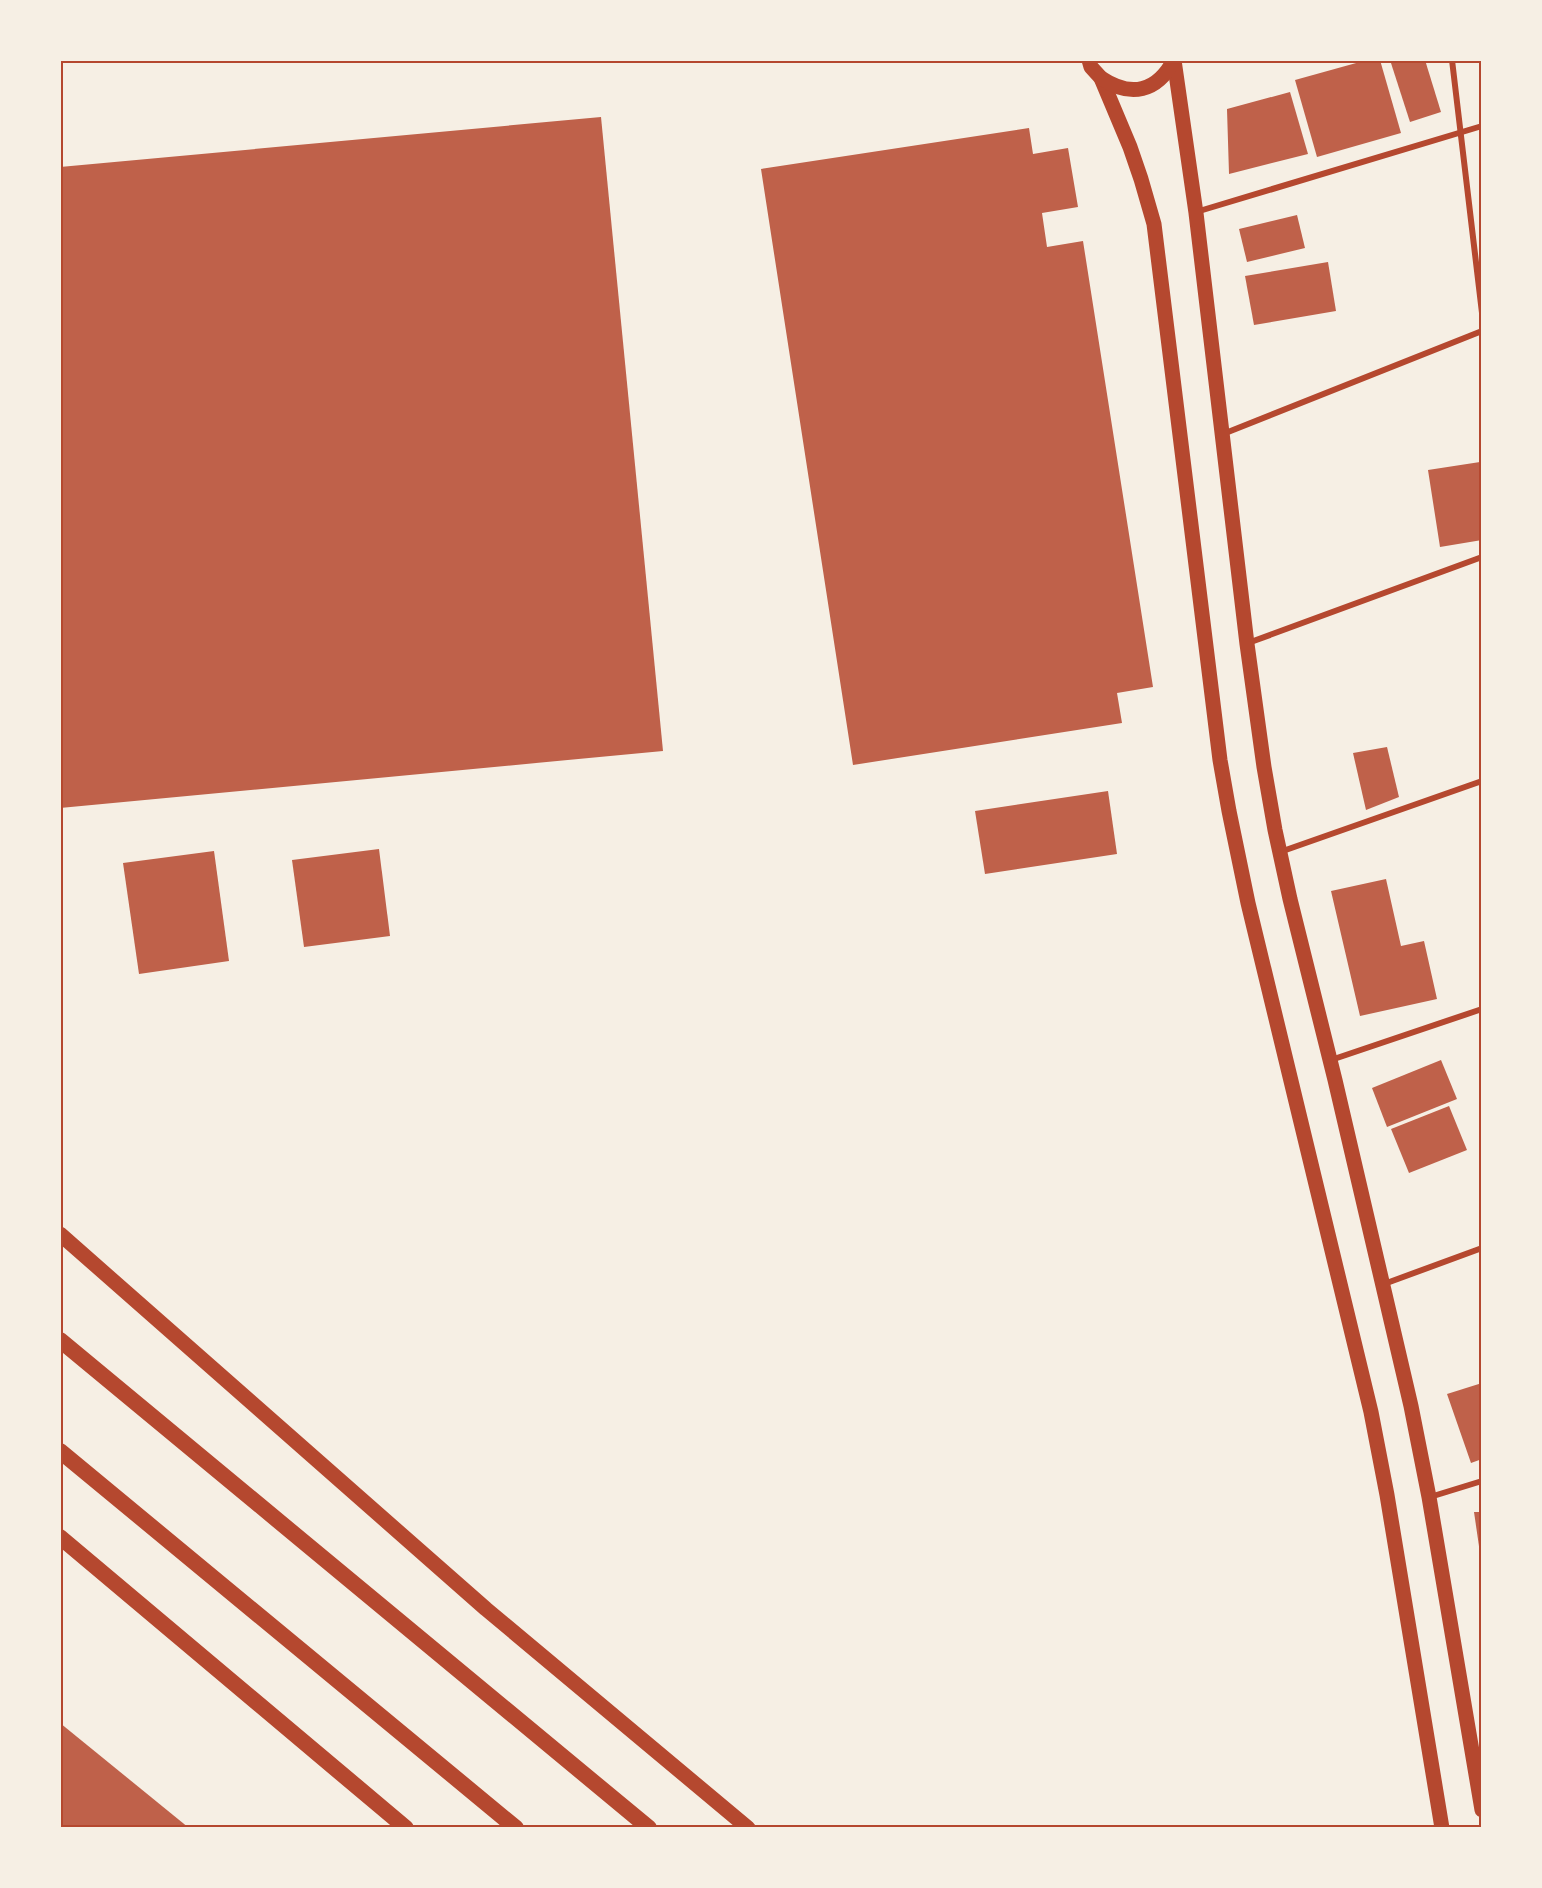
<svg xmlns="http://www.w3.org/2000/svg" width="1542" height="1888" font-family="Quicksand,sans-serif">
<rect width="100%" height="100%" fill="#f6efe4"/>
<!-- building -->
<g fill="#bf614a">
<polygon points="1367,60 1380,60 1401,133 1317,157 1295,80"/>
<polygon points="1390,60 1425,60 1441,112 1410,122"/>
<polygon points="1290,92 1308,154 1229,174 1227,109"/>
<polygon points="601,117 663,751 60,808 60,167"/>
<polygon points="1029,128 1033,154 1068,148 1078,207 1042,213 1047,247 1083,241 1153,687 1117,693 1122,723 853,765 761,169"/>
<polygon points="1297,215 1305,248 1247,262 1239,229"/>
<polygon points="1328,262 1336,311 1254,325 1245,276"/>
<polygon points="1480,462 1482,476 1482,540 1440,547 1428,470"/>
<polygon points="1387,747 1399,797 1366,810 1353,753"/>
<polygon points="1108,791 1117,854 985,874 975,811"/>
<polygon points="379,849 390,936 304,947 292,860"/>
<polygon points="214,851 229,961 139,974 123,863"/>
<polygon points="1386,879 1401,946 1424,941 1437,999 1360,1016 1331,891"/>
<polygon points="1441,1060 1457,1099 1387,1127 1372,1088"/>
<polygon points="1449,1106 1467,1150 1409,1173 1391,1129"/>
<polygon points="1482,1383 1482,1459 1471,1463 1447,1394"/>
<polygon points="1474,1512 1482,1512 1482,1560 1481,1560"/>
<polygon points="60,1723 189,1828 60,1828"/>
</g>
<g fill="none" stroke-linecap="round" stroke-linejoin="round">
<!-- minor -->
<g stroke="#b5482f" stroke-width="6">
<polyline points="1452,60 1482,313"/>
<polyline points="1196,212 1482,126"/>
<polyline points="1223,434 1482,331"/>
<polyline points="1248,643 1482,557"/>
<polyline points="1280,852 1482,781"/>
<polyline points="1331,1060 1482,1009"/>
<polyline points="1384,1284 1482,1248"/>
<polyline points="1430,1497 1482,1481"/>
</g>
<!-- primary -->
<g stroke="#b5482f" stroke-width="15">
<polyline points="1089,60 1091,67 1101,78 1130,147 1141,179 1154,224 1220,760 1229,811 1248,903 1371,1412 1387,1495 1442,1828"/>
<polyline points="1174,60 1196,213 1247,644 1264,767 1275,830 1290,899 1335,1080 1411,1406 1429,1497 1482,1810"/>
<path d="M1101 78C1131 98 1157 92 1174 60"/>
<polyline points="60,1234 486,1609 748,1828"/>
</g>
<!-- trunk -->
<g stroke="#b5482f" stroke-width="16">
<polyline points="60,1340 649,1828"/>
<polyline points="60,1451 516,1828"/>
<polyline points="60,1537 406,1828"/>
</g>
</g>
<!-- border -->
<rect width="1542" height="1888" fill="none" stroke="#f6efe4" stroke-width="123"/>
<rect x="62" y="62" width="1418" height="1764" fill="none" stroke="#b5482f" stroke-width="2"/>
</svg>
